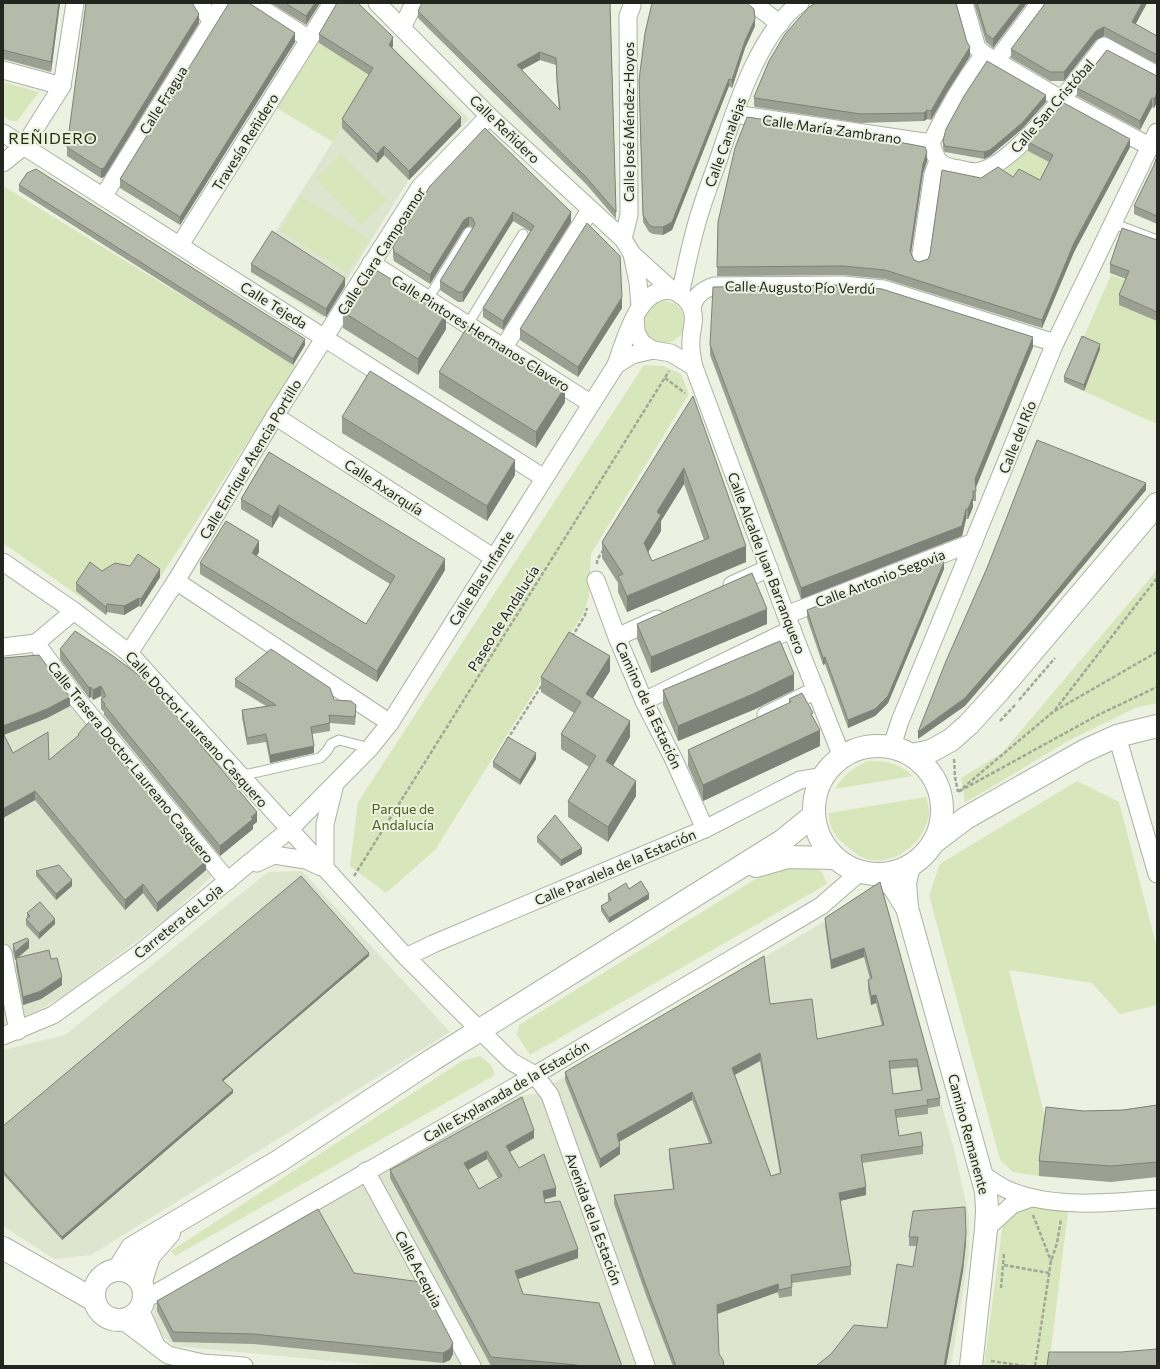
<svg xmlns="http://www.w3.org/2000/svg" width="1160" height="1369" font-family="Commissioner,sans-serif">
<rect width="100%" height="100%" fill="#ecf1e1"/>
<!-- built -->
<g fill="#dee5cf">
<polygon points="393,47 469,119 408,181 323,318 250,272"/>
<polygon points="41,658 217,871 170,916 65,995 35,1012 3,1026 3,662"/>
<polygon points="302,871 450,1032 91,1255 54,1259 3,1226 3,1050 65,1035 268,872"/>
<polygon points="882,887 956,1157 969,1216 969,1254 951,1366 385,1366 174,1346 153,1327 154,1301 518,1096 535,1094"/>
</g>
<!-- green -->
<g fill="#d8e6bb">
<polygon points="318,43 373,77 333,142 277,108"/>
<polygon points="3,82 39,92 17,121 11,121 3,116"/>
<polygon points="1027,150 1053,164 1040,189 1013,186 998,176"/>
<polygon points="341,154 387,200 361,225 316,179"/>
<path d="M3 186 297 366 141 607 136 605C128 616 120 616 109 609L106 615 3 543Z"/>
<polygon points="301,196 368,239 347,273 280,230"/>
<polygon points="1111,275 1157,291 1157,424 1064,382"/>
<circle cx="664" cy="322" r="21"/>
<polygon points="644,365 663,366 681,374 689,394 591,554 589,597 583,614 435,850 386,893 350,866 358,802"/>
<polygon points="1157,570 1157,703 1135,708 1068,741 965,803 961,778 1002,753"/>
<path d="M868 761C888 761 898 763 913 776L835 789C843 775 853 768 868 761Z"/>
<polygon points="1077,781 1119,802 1157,948 1157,1005 1120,1014 1092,983 1009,970 1046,1122 1039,1176 1013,1172 1000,1160 929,895 940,864"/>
<path d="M926 797C927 802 929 807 929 812 927 840 898 864 871 860 860 859 850 849 842 842 834 835 828 824 829 813Z"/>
<polygon points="814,867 822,872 827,884 530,1055 517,1035 519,1025 762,875 783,868"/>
<polygon points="480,1056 491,1065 495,1075 175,1256 171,1251 462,1061"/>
<polygon points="1024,1205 1068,1211 1049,1366 984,1366 1003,1222"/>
</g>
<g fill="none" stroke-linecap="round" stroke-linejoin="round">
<!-- lane casing -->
<g stroke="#acb1a2" stroke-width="11">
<g id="lane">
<polyline points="1112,223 1157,240"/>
<polyline points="428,299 469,232"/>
<polyline points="468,324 523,234"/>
<polyline points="240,776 320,758 327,751 331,744 339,740 370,748"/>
</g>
</g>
<!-- street casing -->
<g stroke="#acb1a2" stroke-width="19">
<g id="street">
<polyline points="200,3 211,21"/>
<polyline points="253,3 309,39"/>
<polyline points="377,3 489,116 623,239 632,254 673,291"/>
<polyline points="753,3 780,24"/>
<polyline points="964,3 977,48 984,54 1061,99 1149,146"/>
<polyline points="402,28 414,3"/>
<polyline points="996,61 1036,8"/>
<polyline points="3,70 62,86"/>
<polyline points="734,114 931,143"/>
<polyline points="3,133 544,478"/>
<path d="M931 143C937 162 939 166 959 169 965 170 974 173 980 171 1016 164 1080 76 1104 46L1157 75"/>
<path d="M931 143C946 111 963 82 984 54"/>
<polyline points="3,163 24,146 62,86 75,3"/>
<polyline points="103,197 223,3"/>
<polyline points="623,239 629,215 628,16 632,6"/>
<polyline points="180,245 332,3"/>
<polyline points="632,254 638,282 640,306"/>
<polyline points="920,261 933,174 938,161"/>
<polyline points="371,263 590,403"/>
<path d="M680 295C685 273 689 251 695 230 702 201 714 174 723 146 738 101 761 31 800 3"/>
<path d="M692 309C694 296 702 290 714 286L843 285 884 289 1055 343"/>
<polyline points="635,317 636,332 642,343 653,350 671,353 694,367"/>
<polyline points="504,347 590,210"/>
<polyline points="616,365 632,355 653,350"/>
<polyline points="275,416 494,558"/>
<polyline points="3,562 74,611 129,653 406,957 512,1062 535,1075 550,1095 646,1366"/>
<polyline points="596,580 617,637 644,701 674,760 705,829"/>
<polyline points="176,581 390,723"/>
<polyline points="732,585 769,568"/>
<polyline points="74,611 36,643 77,699 228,881"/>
<polyline points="786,615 974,542"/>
<polyline points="617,637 657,619"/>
<polyline points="3,647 36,643"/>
<polyline points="129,653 176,581 275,416 420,187 489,116"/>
<polyline points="644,701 792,629"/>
<polyline points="766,715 816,690"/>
<polyline points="1117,736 1157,874"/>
<polyline points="891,749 900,721 1055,343 1157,132"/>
<polyline points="257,863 274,855 306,860 321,867"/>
<polyline points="325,868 325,824 335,784"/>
<polyline points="3,953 18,1031"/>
<polyline points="406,957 433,944 705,829 800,780 823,776"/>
<path d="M3 1036 53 1015 140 953 289 830 370 748 390 723 616 365C625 341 638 284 673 291 681 293 690 302 692 310 696 320 691 329 691 340 690 349 692 358 694 367L786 615 842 757"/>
<polyline points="366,1171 472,1366"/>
<path d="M982 1174C990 1179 999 1186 1008 1190 1052 1209 1110 1203 1157 1199"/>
<polyline points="986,1229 1012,1205 1031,1198"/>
<polyline points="144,1300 535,1075 821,906 860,872"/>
<polyline points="140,1309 156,1345"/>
<polyline points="122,1320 168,1355 203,1363 244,1366"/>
</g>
</g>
<!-- secondary casing -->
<g stroke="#acb1a2" stroke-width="24">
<g id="secondary">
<circle cx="878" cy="810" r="64"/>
<polyline points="912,755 931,751 951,740 969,724 999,691 1157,504"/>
<polyline points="933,843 966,818 1084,751 1117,736 1157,726"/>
<polyline points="756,866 788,857 835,858"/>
<polyline points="882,874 894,887 907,908 905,883 909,866"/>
<polyline points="907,908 986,1191 987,1210 986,1229 971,1366"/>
<polyline points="3,1248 94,1300"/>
<polyline points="119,1269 132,1248 279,1161 432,1060 782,841 814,815"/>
<circle cx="119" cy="1295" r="25"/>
<polyline points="141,1281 149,1256 169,1233"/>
</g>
</g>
<!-- path -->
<g stroke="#a2a699" stroke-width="2.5" stroke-dasharray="4 2" stroke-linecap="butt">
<polyline points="665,378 685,393"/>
<polyline points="597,564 597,560 604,549"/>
<polyline points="572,637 585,615 587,608"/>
<polyline points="1157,652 1053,712 958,792 1098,715 1157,687"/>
<polyline points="1019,700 1055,658"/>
<polyline points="1055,710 1157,578"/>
<polyline points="1000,721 1015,705"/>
<polyline points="507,740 542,685"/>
<polyline points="954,759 955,777 958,792"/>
<polyline points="354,876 669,371"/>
<polyline points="1033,1215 1051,1261"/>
<polyline points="1004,1265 1049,1273"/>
<polyline points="1001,1288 1004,1254"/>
<polyline points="991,1361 1025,1366"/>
<polyline points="1035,1366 1051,1261 1057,1243 1061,1219"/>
</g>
<!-- lane -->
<use href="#lane" stroke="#fff" stroke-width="9"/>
<!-- street -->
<use href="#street" stroke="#fff" stroke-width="17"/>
<!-- secondary -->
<use href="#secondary" stroke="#fff" stroke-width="22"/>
</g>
<!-- wall -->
<g fill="#9ca093" fill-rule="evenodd">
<polygon points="3,3 60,3 51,72 3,59"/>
<polygon points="271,3 320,3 306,25"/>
<path d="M610 3 616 212V219L586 184 418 18V11ZM540 60 556 65 557 89 559 110 522 70Z"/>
<polygon points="974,3 1027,3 993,48 986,42"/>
<polygon points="1043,3 1147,3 1135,24 1157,36 1157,64 1104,36 1096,40 1064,81 1050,81 1011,58 1011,49 1044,5"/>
<polygon points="199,23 104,177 101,178 67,156 67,147"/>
<polygon points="755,26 745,48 732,88 729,86 723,101 672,230 663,235 653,234 649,232 643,222 639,80"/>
<polygon points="319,34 393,46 392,48 461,126 409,180 384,155 377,163 342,128 342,119 369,75 319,43"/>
<polygon points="295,42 180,225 120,188 120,179"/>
<polygon points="1107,50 1157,102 1154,108 1152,107 1140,130 1077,96 1077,88"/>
<polygon points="970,56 947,92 931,120 927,119 924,121 861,123 755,107 754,105 754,97"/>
<polygon points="1046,102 1022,129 990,156 984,159 945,152 944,151 943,147 943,141"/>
<polygon points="1028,142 1130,147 1074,252 1042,328 885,279 843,275 717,276 718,222 927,161 923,173 911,253 914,260 919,262 928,259 981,178 1013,177 1040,180 1049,162 1028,151"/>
<polygon points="1157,156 1157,224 1134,214 1134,206 1154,165"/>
<polygon points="19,185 305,345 293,365 19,191"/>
<polygon points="430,186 571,222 503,330 483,317 483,308 531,232 513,221 463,302 458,302 440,290 440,281 473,228 472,227 469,226 464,229 430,284 394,261 393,256 393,247"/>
<polygon points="1157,240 1157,321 1119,305 1119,295 1126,279 1110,273 1110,264"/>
<polygon points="251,264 345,286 326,317 251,272"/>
<polygon points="622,308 578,377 520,340 520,329"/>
<polygon points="343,312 446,329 418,375 343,328"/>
<polygon points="710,345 1033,347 976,488 976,501 973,501 973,507 968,519 966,519 962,536 801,599 710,355"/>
<polygon points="1100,349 1084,391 1064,382 1064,377"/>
<polygon points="439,372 565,402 536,448 439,388"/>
<path d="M693 396 746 562 627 612 618 592V583L602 558V542ZM684 484 704 540 652 561 648 552 661 531V521Z"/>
<polygon points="342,417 515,475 487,521 342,433"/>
<polygon points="269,452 445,570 377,682 200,574 200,563 259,552 256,556 366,624 390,584 279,516 272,528 241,509 241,499"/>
<polygon points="944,569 888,703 875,716 848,728 825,664 823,665 807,618 807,610"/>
<polygon points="102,571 160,577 141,607 139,606 124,615 107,612 106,615 76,591 76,583"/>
<polygon points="637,624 767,624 651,673 637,639"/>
<polygon points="60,649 257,822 253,825 253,829 220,856 104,715 104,712 101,709 101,699 102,698 101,696 93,700 91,697 89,698 60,659"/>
<polygon points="3,658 70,706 47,718 4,735 13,753 49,760 78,736 78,734 206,870 157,912 143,893 125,910 35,800 3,818"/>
<polygon points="610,671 593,698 630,737 613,766 636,796 608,842 568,817 568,801 589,767 561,749 561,734 574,713 541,692 541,677"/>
<polygon points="235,679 334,700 356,713 355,725 330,723 330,731 312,734 314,753 270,763 266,742 247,745 242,717 242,710 266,706 235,687"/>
<polygon points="663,690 794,690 753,710 678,741 663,705"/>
<polygon points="789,699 813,718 820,746 703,801 688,766 688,750 789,703"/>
<polygon points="536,759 520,785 493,767 493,762"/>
<polygon points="537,837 582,854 561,866 537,842"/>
<polygon points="36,871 72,886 56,900 36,876"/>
<path d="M880 882 940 1098V1106L928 1108V1114L896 1118 899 1136 923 1146V1154L862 1163 866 1195 840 1201 851 1266V1275L792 1283V1296L779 1298 778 1292 717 1314 719 1354 724 1366H673L646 1295 614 1204V1195L673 1189 669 1157V1149L709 1143 692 1100 619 1142 620 1154 600 1168 565 1080V1072L770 1004 817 1039 882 1026 876 1003 871 1005 868 989V980L870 979 864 957 831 969 825 926V918ZM760 1061 780 1173 771 1176 735 1075ZM917 1067 921 1090 893 1094 890 1069Z"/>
<polygon points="629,889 649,899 609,923 601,911 601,906 609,901 608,900 608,894"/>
<polygon points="27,913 55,924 39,939 26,925 26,919 27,918"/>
<polygon points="13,944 29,948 17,958 51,959 62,985 41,999 23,1005 16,966 16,959 15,960 13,952"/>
<polygon points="369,956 223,1081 233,1093 62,1240 3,1174 3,1126"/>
<polygon points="3,996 4,1001 4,1011 3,1011"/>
<polygon points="1157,1105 1157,1177 1111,1182 1039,1176 1039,1161 1084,1111 1123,1110"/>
<path d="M534 1138 510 1152 519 1168 556 1196 544 1199 545 1203 578 1258 518 1279 523 1294 622 1366H491L390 1178V1170ZM487 1159 498 1178 479 1189 468 1170Z"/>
<polygon points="913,1211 966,1242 963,1271 946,1366 816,1366 831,1354 887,1328 913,1267 917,1246 909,1246 909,1237"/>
<polygon points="354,1273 453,1354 450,1360 443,1363 253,1344 173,1342 157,1311 157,1301"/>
</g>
<!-- shaded-wall -->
<g fill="#7f8278">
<polygon points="59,3 60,3 51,72 51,62"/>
<polygon points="315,3 320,3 306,25 306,16"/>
<polygon points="1021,3 1027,3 993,48 993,39"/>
<polygon points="1142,3 1147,3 1132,31 1132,22"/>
<polygon points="199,14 199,23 104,177 101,178 101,169"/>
<polygon points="755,19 755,26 745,48 732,88 732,80 745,41"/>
<polygon points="1104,27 1104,36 1096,40 1064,81 1064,72 1096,31"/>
<polygon points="295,33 295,42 180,225 180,217"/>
<polygon points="393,37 393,46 389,54 389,45"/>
<polygon points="970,47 970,56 947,92 931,120 931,111 947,83"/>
<polygon points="540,52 540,60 517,72 517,65"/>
<polygon points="729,79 729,86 723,101 672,230 663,235 663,227"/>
<polygon points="1157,93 1157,102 1154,108 1154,99"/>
<polygon points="1046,95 1046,102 1022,129 990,156 984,159 984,152"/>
<polygon points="1152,98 1152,107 1140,130 1140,121"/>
<polygon points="927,110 927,119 924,121 924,113"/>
<polygon points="461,117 461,126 409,180 409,171"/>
<polygon points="1130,139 1130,147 1074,252 1042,328 1042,320 1074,243"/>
<polygon points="384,146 384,155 377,163 377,154"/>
<polygon points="927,152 927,161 923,173 910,260 910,251 923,164"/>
<polygon points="513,212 513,221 463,302 463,292"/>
<polygon points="571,212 571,222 503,330 503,321"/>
<polygon points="469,217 469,226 464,229 430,284 430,275 464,220"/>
<polygon points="345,278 345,286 326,317 326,309"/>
<polygon points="622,297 622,308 578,377 578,367"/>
<polygon points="446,313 446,329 418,375 418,359"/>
<polygon points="1033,337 1033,347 975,489 975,479"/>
<polygon points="305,339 305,345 293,365 293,359"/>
<polygon points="1100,344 1100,349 1084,391 1084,385"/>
<polygon points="565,387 565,402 536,448 536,432"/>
<polygon points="515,460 515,475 487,521 487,506"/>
<polygon points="684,468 684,484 661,521 661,531 644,559 644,543 657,512"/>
<polygon points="1146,483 1146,490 1031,629 965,706 918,739 918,732"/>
<polygon points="973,491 973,507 968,519 968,509"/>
<polygon points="279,505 279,516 272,528 272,517"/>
<polygon points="966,509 966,519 962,536 801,599 801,588"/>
<polygon points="259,541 259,552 252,564 252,553"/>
<polygon points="746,546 746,562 627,612 627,596"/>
<polygon points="445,559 445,570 377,682 377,671"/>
<polygon points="944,562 944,569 888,703 875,716 848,728 848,720"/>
<polygon points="160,569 160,577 141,607 141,599"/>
<polygon points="139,598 139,606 124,615 124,606"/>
<polygon points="107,604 107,612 106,615 106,607"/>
<polygon points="767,609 767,624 651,673 651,657"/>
<polygon points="610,656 610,671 586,709 586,694"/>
<polygon points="825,657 825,664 823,665 823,658"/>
<polygon points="794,674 794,690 753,710 678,741 678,726"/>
<polygon points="101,686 101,696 93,700 93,690"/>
<polygon points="91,687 91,697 89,698 89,688"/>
<polygon points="70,697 70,706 47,718 3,735 3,726"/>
<polygon points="630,721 630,737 606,777 606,761"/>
<polygon points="820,730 820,746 703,801 703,785"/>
<polygon points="314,746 314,753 270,763 270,755"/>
<polygon points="536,753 536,759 520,785 520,780"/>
<polygon points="636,781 636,796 608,842 608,827"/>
<polygon points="35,791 35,800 3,818 3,809"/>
<polygon points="257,812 257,822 253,825 253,829 220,856 220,846"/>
<polygon points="582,848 582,854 561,866 561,860"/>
<polygon points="206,861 206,870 157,912 157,903"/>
<polygon points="72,880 72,886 56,900 56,894"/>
<polygon points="143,884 143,893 125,910 125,900"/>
<polygon points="649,894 649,899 609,923 609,918"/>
<polygon points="55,919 55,924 39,939 39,933"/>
<polygon points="29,940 29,948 15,960 15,952"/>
<polygon points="864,948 864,957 831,969 831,960"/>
<polygon points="369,953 369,956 222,1082 222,1080"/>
<polygon points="62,977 62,985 41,999 23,1005 23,997"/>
<polygon points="876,995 876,1003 871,1005 871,996"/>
<polygon points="760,1053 760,1061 732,1076 732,1068"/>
<polygon points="233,1090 233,1093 62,1240 62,1237"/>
<polygon points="692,1092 692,1100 617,1143 617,1134"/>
<polygon points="534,1130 534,1138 506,1154 506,1146"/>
<polygon points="620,1146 620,1154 600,1168 600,1159"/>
<polygon points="487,1151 487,1159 464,1172 464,1163"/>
<polygon points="866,1187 866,1195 839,1201 839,1193"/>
<polygon points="556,1188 556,1196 543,1200 543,1191"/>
<polygon points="966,1233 966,1242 963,1271 946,1366 944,1366"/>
<polygon points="578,1249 578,1258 515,1280 515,1271"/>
<polygon points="778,1284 778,1292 717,1314 717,1305"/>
<polygon points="453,1343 453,1354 450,1360 443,1363 443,1353"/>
</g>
<!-- building -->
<g fill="#b5baab" stroke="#7f8278" fill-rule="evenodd">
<polygon points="3,3 59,3 51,62 3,50"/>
<polygon points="86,3 192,3 199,14 104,168 101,169 67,147"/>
<polygon points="229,3 249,3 295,33 180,217 120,179"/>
<polygon points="285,3 315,3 306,16"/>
<polygon points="337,3 358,3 393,37 389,45 461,117 409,171 384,146 377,154 342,119 373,68 319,34"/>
<path d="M422 3H610L616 212 586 177 418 11ZM540 52 556 58 557 81 560 110 517 65Z"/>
<polygon points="652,3 747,3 754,9 755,19 745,41 732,80 729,79 723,94 672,222 663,227 653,227 649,225 643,215 639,80 645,33"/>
<polygon points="816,3 956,3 967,42 970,47 947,83 931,111 927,110 924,113 861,114 755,98 754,97 769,61 785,34 809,7"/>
<polygon points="977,3 1021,3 993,39 986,34"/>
<polygon points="1045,3 1142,3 1132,22 1157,36 1157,55 1104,27 1096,31 1064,72 1050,72 1011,49 1044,5"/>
<polygon points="1107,50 1157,76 1157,93 1154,99 1152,98 1140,121 1077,88"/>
<polygon points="987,61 1046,95 1022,123 990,150 984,152 945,146 943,141 946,129 964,96"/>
<polygon points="1064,103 1130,139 1074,243 1042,320 885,270 843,266 717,267 718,222 735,148 747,117 829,129 925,147 927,152 923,164 910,251 914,260 919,262 928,259 930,254 942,170 981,178 998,167 1013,177 1019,169 1040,180 1053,155 1028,142"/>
<polygon points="485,128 571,212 503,321 483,308 534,226 526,220 513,212 463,292 458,292 440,281 474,226 475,223 472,218 469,217 464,220 430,275 394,252 393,247 430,186"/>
<polygon points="1157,156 1157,216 1134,206 1154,165"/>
<polygon points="36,169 305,339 293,359 19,185 27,173"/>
<polygon points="587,223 620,256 622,297 578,367 520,329"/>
<polygon points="1122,228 1157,240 1157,312 1119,295 1129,271 1110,264"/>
<polygon points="272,231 345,278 326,309 251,264"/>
<polygon points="373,268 446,313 418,359 343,312"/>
<polygon points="843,285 882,289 1033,337 975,479 976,491 973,491 973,497 968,509 966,509 962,526 801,588 710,345 713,287"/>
<polygon points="468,326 565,387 536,432 439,372"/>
<polygon points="1082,336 1100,344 1084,385 1064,377"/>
<polygon points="370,371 515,460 487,506 342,417"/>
<path d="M693 396 746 546 627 596 618 576 623 574 602 542ZM684 468 709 538 652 561 644 543 661 515 657 512Z"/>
<polygon points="1037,440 1146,483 1031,622 965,698 918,732 946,661 987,568"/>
<polygon points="269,452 445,559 377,671 200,563 226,521 259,541 252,553 366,624 395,576 279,505 272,517 241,499"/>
<polygon points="138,554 160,569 141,599 139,598 124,606 107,604 106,607 76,583 90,562 102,571 115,563 130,566"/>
<polygon points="940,559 944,562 888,696 875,709 848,720 825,657 823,658 807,610"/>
<polygon points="752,573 767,609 651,657 637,624"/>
<polygon points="75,631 113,656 148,682 257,812 251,817 253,819 220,846 104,705 105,704 101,699 106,696 101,686 93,690 91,687 89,688 60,649"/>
<polygon points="569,632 610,656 586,694 630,721 606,761 636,781 608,827 568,801 596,756 561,734 581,702 541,677"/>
<polygon points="780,641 794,674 753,694 678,726 663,690"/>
<polygon points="271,649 330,688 334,700 351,701 356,705 355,717 329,715 330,723 311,727 314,746 270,755 266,734 247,738 242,710 276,705 235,679"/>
<polygon points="39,655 70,697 47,709 3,726 3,658"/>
<polygon points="802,693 813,713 811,714 820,730 703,785 688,750 791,702 789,699"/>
<polygon points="90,721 206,861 157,903 143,884 125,900 35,791 3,809 3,733 13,753 48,732 49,760 79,735 78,734"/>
<polygon points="508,737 536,753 520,780 493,762"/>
<polygon points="555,815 582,848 561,860 537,837"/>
<polygon points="59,865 72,880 56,894 36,871"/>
<polygon points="301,876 369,953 222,1080 233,1090 62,1237 3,1171 3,1126"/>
<polygon points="641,881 649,894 609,918 601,906 611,900 608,894 626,883 629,889"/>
<path d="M880 882 940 1098 927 1100 928 1105 895 1110 899 1136 921 1132 923 1146 861 1155 866 1187 839 1193 851 1266 791 1275 792 1287 779 1290 778 1284 717 1305 719 1354 723 1360 724 1366H676L646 1286 614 1195 674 1189 669 1149 712 1143 692 1092 617 1134 620 1146 600 1159 565 1072 764 956 770 1004 812 999 817 1039 884 1025 876 995 871 996 868 980 872 978 864 948 831 960 825 918ZM760 1053 781 1173 771 1176 732 1068ZM917 1059 922 1090 893 1094 889 1061Z"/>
<polygon points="40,902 55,919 39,933 26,919 30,916 27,913"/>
<polygon points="27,938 29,940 15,952 13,944"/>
<polygon points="49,950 51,959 57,958 62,977 41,991 23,997 16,958"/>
<path d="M522 1097 534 1130 506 1146 519 1168 544 1154 556 1188 543 1191 545 1203 560 1201 578 1249 515 1271 523 1294 599 1303 622 1366H578L577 1365 491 1357 390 1170ZM487 1151 502 1176 479 1189 464 1163Z"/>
<polygon points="1157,1105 1157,1162 1111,1166 1039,1161 1046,1107 1084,1111 1123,1110"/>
<polygon points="965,1207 966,1233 963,1262 944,1366 816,1366 831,1354 854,1325 887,1328 897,1264 913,1267 918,1237 909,1237 913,1211"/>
<polygon points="318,1209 354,1273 421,1282 453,1343 450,1349 443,1353 253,1334 173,1332 157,1301"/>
<polygon points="1157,1349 1157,1366 1047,1366 1049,1352 1121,1352"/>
</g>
<g text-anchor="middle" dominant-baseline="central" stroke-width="4" stroke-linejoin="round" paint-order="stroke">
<!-- street labels -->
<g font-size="14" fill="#23251f" stroke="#ecf1e1">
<text transform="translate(163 100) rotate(-58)">Calle Fragua</text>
<text transform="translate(1052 106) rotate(-49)">Calle San Cristóbal</text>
<text transform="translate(628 122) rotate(-90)">Calle José Méndez-Hoyos</text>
<text transform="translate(505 129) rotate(44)">Calle Reñidero</text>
<text transform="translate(832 129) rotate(8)">Calle María Zambrano</text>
<text transform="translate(245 142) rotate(-58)">Travesía Reñidero</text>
<text transform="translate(725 142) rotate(-70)">Calle Canalejas</text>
<text transform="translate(381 251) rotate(-57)">Calle Clara Campoamor</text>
<text transform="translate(800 287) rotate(1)">Calle Augusto Pío Verdú</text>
<text transform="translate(274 305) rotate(32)">Calle Tejeda</text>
<text transform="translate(481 333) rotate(32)">Calle Pintores Hermanos Clavero</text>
<text transform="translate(1017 437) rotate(-68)">Calle del Río</text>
<text transform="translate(250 459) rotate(-59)">Calle Enrique Atencia Portillo</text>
<text transform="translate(384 487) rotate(33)">Calle Axarquía</text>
<text transform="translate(767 563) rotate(69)">Calle Alcalde Juan Barranquero</text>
<text transform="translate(481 578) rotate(-58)">Calle Blas Infante</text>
<text transform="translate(880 578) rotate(-21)">Calle Antonio Segovia</text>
<text transform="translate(503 618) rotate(-58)">Paseo de Andalucía</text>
<text transform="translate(649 705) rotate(65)">Camino de la Estación</text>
<text transform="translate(197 729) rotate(48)">Calle Doctor Laureano Casquero</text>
<text transform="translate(131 762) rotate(51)">Calle Trasera Doctor Laureano Casquero</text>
<text transform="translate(615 867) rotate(-23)">Calle Paralela de la Estación</text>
<text transform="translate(178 921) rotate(-39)">Carretera de Loja</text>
<text transform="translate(506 1091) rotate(-30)">Calle Explanada de la Estación</text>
<text transform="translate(969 1134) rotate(75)">Camino Remanente</text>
<text transform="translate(594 1219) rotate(70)">Avenida de la Estación</text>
<text transform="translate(419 1269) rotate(62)">Calle Acequia</text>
</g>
<!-- park labels -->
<g font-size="14" fill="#4f5f1d" stroke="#ecf1e1">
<text x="403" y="808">Parque de<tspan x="403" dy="16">Andalucía</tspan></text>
</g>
<!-- quarter labels -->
<g font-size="16" letter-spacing="1" fill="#273009" stroke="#ecf1e1">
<text x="53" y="137">REÑIDERO</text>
</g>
</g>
<!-- border -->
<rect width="1160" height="1369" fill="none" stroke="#23251f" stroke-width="8"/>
</svg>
